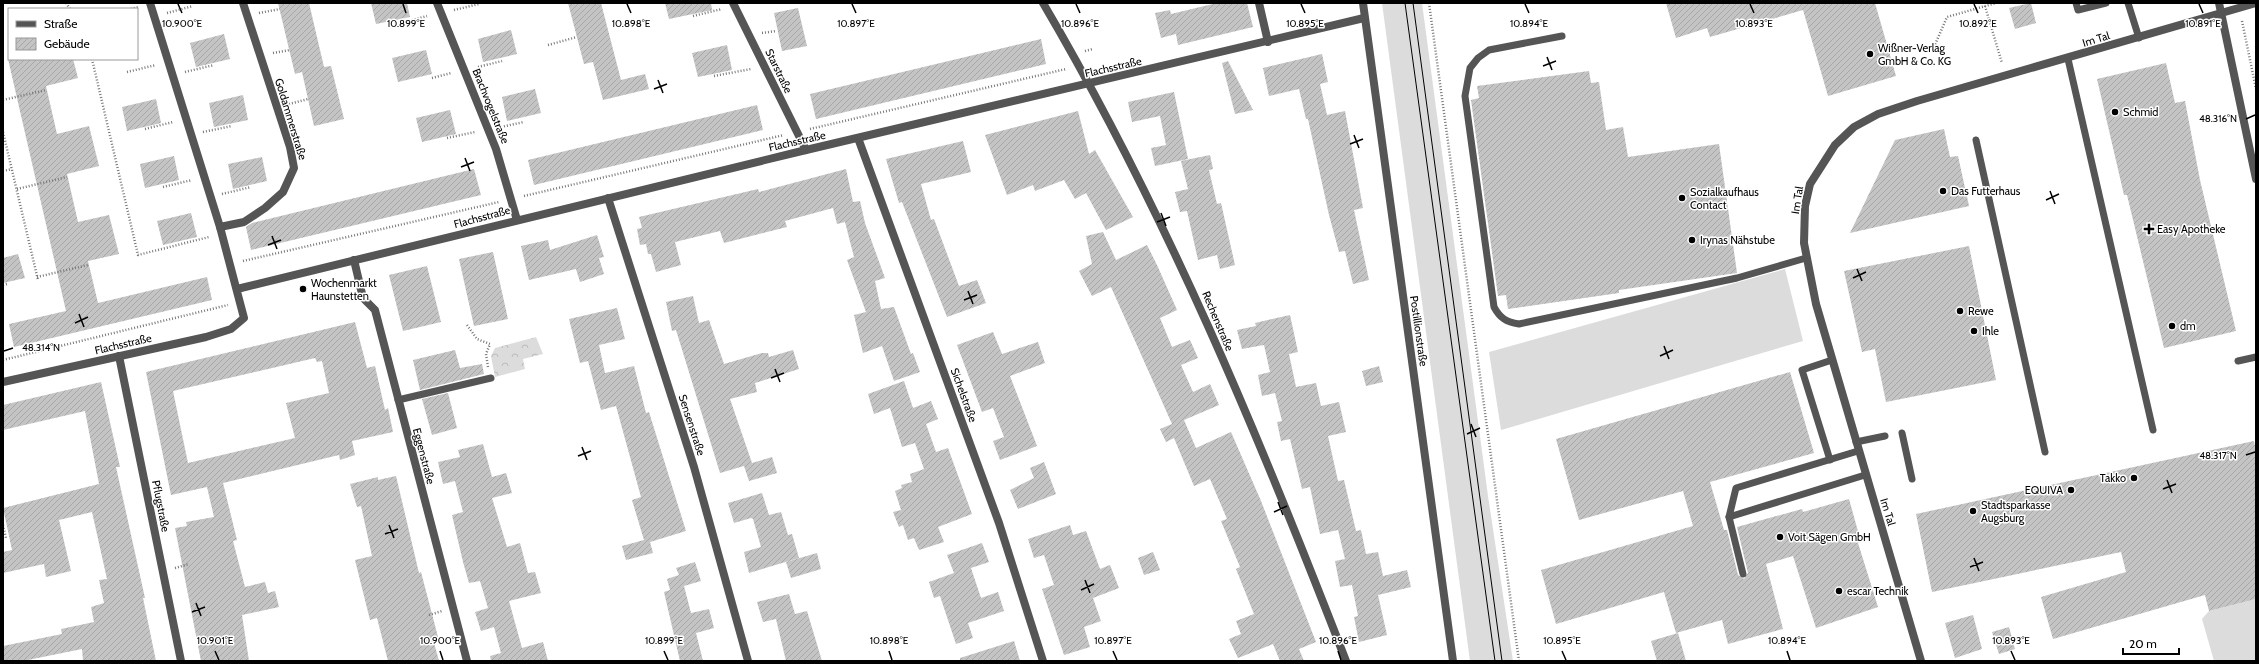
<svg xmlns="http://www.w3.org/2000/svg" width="2259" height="664" font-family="Cabin,sans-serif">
<defs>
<pattern id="forest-crowns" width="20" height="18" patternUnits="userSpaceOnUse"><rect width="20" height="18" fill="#dcdcdc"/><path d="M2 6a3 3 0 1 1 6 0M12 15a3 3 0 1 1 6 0" fill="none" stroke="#bbb"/></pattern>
<pattern id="building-hatch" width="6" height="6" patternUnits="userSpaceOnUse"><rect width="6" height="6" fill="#c4c4c4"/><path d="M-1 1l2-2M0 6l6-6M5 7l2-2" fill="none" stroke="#a7a7a7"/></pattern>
</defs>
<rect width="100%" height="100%" fill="#fff"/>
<!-- grass -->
<g fill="#dcdcdc">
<polygon points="1382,3 1422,3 1488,496 1513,661 1470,661"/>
<polygon points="1785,269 1803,341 1501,430 1489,352"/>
<polygon points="2256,599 2256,661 2214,661 2202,619 2209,611"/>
</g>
<!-- forest -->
<polygon fill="url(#forest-crowns)" points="536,337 543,354 523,359 525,369 495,377 491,356 495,348"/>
<!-- building -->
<g fill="url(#building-hatch)" fill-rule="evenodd">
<polygon points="278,3 309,3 324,67 331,66 344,119 314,126 302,72 295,74"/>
<polygon points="371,3 407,3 410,17 376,24"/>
<polygon points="568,3 601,3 621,80 645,74 649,89 603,100 593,62 584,64"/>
<polygon points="665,3 711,3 712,10 669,19"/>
<polygon points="1217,3 1247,3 1253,27 1178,45 1176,34 1161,38 1155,13 1170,10 1171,14"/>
<polygon points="1666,3 1875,3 1896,76 1828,96 1803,10 1710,37 1707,28 1676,38"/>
<polygon points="2031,3 2036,23 2015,29 2009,8"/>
<polygon points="798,8 807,46 782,51 774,13"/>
<polygon points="511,30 517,54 483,62 478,39"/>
<polygon points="224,34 230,59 196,67 190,43"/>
<polygon points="1041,39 1046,64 816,119 810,94"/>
<polygon points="727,45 732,70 698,77 692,53"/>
<polygon points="426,50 432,74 398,82 392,58"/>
<polygon points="1322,54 1328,82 1320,84 1327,115 1345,111 1363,208 1354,210 1369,280 1353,284 1345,251 1339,252 1329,215 1308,119 1306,119 1299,89 1269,96 1263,68"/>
<polygon points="8,59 73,59 78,78 46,86 57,134 89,126 99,166 67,174 78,222 109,215 119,254 88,261 98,303 207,277 212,300 14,347 9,324 66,311"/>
<polygon points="1228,61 1253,110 1235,114 1222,63"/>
<polygon points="2166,63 2175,103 2185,101 2200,180 2236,331 2164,348 2127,195 2124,195 2097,79"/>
<polygon points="1589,71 1591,83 1599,82 1606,130 1623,127 1628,157 1719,144 1737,273 1619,290 1619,293 1508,309 1506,295 1498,296 1471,100 1479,98 1477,86"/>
<polygon points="535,89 541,113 507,121 502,97"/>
<polygon points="1174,92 1188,159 1155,166 1151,148 1166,145 1160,116 1132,122 1128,102"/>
<polygon points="243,95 248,120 214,127 209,103"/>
<polygon points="156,99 161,123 127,131 122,107"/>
<polygon points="757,105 763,130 534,185 528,160"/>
<polygon points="450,110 456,134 422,142 416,118"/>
<polygon points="1078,111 1089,154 1095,150 1133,217 1106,230 1086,193 1075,199 1064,180 1035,191 1033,185 1007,195 985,135"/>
<polygon points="1944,129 1950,157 1958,156 1969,206 1850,233 1895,140"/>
<polygon points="963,141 971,172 921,184 931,220 934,219 959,286 977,280 986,303 947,317 902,202 899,203 886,159"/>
<polygon points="1210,155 1213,169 1209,170 1217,204 1221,203 1235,265 1220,269 1217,255 1198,260 1187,211 1180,212 1175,192 1188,189 1181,161"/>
<polygon points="174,156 179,180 145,188 140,164"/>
<polygon points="262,157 267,181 233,189 228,164"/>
<polygon points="474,169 481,195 251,250 246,227 252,223"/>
<polygon points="846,169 853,202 860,201 865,223 885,278 875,281 881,309 894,307 911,354 913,353 920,372 894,381 882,346 863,353 854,315 866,312 847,260 854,257 845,222 837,224 833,208 785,221 787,227 724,243 720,231 675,242 681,265 656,272 651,254 648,254 646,244 640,245 637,229 642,228 639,217 758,189 759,192"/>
<polygon points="191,213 197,237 163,245 157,221"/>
<polygon points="1103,232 1116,260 1147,245 1157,265 1177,310 1160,318 1172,347 1190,340 1198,358 1181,365 1193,392 1210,384 1219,405 1184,420 1196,448 1231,432 1261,501 1316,642 1299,649 1304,661 1280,661 1273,644 1238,658 1229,639 1241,634 1236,621 1254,614 1236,569 1240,567 1221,521 1227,519 1210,479 1194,486 1174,438 1166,442 1160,429 1172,424 1111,287 1092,296 1079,271 1092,264 1086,236"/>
<polygon points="597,235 604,257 599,258 604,274 580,282 576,269 529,280 521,246 548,240 550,250"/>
<polygon points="1969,246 1996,380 1886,402 1875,349 1862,352 1844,271"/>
<polygon points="493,252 508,319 474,326 459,259"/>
<polygon points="18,254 25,278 3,283 3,258"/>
<polygon points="427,266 441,322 403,331 389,275"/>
<polygon points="693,296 699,323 709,320 724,364 762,353 768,353 769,357 793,350 799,369 755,383 757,392 730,399 752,463 772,457 777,473 749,481 744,466 720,473 676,330 672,331 666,302"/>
<polygon points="617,308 625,339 599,345 605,373 634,366 646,413 649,412 686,531 650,542 653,553 626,560 622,546 644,540 632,500 641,497 616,406 601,410 588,361 580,363 569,319"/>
<polygon points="1290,315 1298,352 1289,354 1296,387 1316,383 1321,406 1339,402 1346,432 1328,436 1338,481 1344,480 1356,531 1361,530 1366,554 1378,552 1383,576 1407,570 1411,587 1378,595 1387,635 1359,642 1354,617 1358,616 1352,585 1340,587 1335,561 1345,559 1338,530 1320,534 1310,487 1302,489 1290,439 1281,441 1277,422 1282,421 1275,393 1262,396 1258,375 1270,372 1264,345 1242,349 1237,330 1256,326 1255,323"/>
<path d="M355 322 367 368 375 366 385 410 388 408 393 432 352 441 355 455 340 460 339 455 223 483 237 540 233 541 245 587 265 582 268 593 275 591 279 607 242 615 249 661H201L175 528 187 526 186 522 214 517 207 487 171 495 146 372ZM315 358 317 362 322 361 329 393 286 403 295 438 188 463 173 391Z"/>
<polygon points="993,332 1002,354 1038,342 1045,363 1010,376 1037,446 1000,460 993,441 1004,437 993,408 982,412 957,345"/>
<polygon points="455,350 460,368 482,364 484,374 420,390 413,360"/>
<polygon points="1379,366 1383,382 1366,386 1362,371"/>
<polygon points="1790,372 1814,453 1710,482 1724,530 1727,530 1738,575 1744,579 1748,573 1737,527 1802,509 1803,512 1849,499 1861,542 1858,543 1878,607 1816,628 1793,556 1766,564 1783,629 1728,644 1722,620 1676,633 1664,592 1556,624 1541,570 1693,526 1683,491 1579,520 1556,439"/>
<polygon points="904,381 913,408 931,401 938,419 926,424 936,452 948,448 972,514 938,527 944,542 919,550 914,538 908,540 903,525 899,527 893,512 901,510 895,491 902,488 901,485 912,482 910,474 924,469 915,443 902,447 890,408 874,414 868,394"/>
<polygon points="101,382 120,467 116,467 145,598 143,598 156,661 83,661 82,649 23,661 3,661 3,646 62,634 61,629 94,622 91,607 104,603 99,580 107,579 92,512 59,520 71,571 46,577 44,564 3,573 3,552 12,550 3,508 99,484 85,411 3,430 3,405"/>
<polygon points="448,393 457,428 432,435 422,399"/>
<polygon points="2254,441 2256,451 2256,599 2209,611 2205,595 2053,639 2041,597 2126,572 2121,552 1932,592 1916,514"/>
<polygon points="483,444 492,477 506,473 512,493 492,498 507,547 520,543 528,573 535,572 541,593 509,601 522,648 543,642 548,661 491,661 490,656 501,653 494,627 481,631 475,612 488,608 480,581 469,583 463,562 452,515 463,512 455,481 443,484 438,462 460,457 458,450"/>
<polygon points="1044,462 1056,494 1018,509 1010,490 1034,478 1030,468"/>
<polygon points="396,476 419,573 421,572 438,637 433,639 439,661 388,661 377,618 370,620 355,560 372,556 361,506 357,507 350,484 378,477 378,480"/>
<polygon points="762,493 769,515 781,512 788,535 792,534 799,558 749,573 744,552 761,547 753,519 751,518 734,523 728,503"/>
<polygon points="1070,525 1073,535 1086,531 1100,569 1110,565 1119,588 1093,598 1101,621 1084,627 1090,647 1064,655 1042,589 1054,585 1044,555 1034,558 1028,539"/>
<polygon points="982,543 989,562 971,568 981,598 998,592 1004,611 968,623 973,638 956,644 940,596 934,598 929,582 954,573 947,555"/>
<polygon points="1153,552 1160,570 1144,575 1138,558"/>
<polygon points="817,553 821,569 791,578 786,562"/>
<polygon points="695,562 701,581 684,586 691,613 709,609 714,628 696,633 703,661 680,661 664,592 670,590 667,579 679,575 676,568"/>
<polygon points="789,594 795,614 807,611 822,661 786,661 776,619 763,622 757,602"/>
<polygon points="1973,615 1982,649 1955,658 1945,623"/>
<polygon points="2009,627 2015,649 1999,654 1992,632"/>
<polygon points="1678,633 1686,661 1657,661 1651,641"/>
<polygon points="1014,641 1020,661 960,661 960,658"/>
</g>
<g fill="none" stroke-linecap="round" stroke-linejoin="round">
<!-- path -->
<g stroke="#777" stroke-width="2.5" stroke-dasharray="1 2" stroke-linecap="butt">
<polyline points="66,3 70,9"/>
<polyline points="1429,3 1519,661"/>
<polyline points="1985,6 2002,63"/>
<polyline points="131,9 138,7"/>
<polyline points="454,10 479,4"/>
<polyline points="167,13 193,6"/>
<polyline points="259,13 280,9"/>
<polyline points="693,16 722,9"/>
<polyline points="409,21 427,16"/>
<polyline points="2242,21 2256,89"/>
<polyline points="762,33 776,31"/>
<polyline points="548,45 577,37"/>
<polyline points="1934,47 1947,17 1996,3"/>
<polyline points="1085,51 1093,49"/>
<polyline points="273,53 290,50"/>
<polyline points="92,59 138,255 209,237"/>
<polyline points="478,67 502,61"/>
<polyline points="127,72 156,65"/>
<polyline points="185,72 214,65"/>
<polyline points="714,76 751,69"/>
<polyline points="432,78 451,73"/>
<polyline points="3,100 46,90"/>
<polyline points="289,104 308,99"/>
<polyline points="501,127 524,122"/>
<polyline points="145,129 173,122"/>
<polyline points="810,129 1066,69"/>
<polyline points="3,132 38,280"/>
<polyline points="203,132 232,126"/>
<polyline points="447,138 475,132"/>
<polyline points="3,171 12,169"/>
<polyline points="163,187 192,180"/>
<polyline points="17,189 67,177"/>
<polyline points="222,194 251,187"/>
<polyline points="524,196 784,135"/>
<polyline points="243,261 499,202"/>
<polyline points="37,277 88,265"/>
<polyline points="3,285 7,284"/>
<polyline points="467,325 477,339 490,344 486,354 488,367"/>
<polyline points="3,360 228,305"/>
<polyline points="3,525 6,538"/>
<polyline points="175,568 189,564"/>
<polyline points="429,615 442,611"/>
</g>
<!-- service -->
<g stroke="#555" stroke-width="7">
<polyline points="2076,3 2078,10 2106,3"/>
<polyline points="2128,3 2139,38"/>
<path d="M1562 36 1489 50 1478 58 1470 68 1465 96 1494 307C1500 318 1506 322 1519 324L1737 278 1806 258"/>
<polyline points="2068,59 2153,430"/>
<polyline points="1976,140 2045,452"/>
<polyline points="2238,361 2256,357"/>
<polyline points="398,400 491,378"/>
<polyline points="1902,433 1912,479"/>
<polyline points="1856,442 1885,436"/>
<polyline points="1830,460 1802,370 1832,360"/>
<polyline points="1729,517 1865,475"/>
<polyline points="1743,574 1729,517 1736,488 1858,451"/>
</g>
<!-- minor -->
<g stroke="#555" stroke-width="8">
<polyline points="437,3 496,149 517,220"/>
<polyline points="733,3 806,150"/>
<path d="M1043 3C1166 212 1259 436 1346 661"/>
<polyline points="1259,3 1268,42"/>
<polyline points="858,138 999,523 1043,661"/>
<polyline points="608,198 694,467 748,661"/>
<polyline points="220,227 244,222 265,208 283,192 294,168 290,147 243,3"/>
<polyline points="354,260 363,298 375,310 467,661"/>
<polyline points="237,289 806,150 1364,18"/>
<polyline points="119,356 181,661"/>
<polyline points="3,382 206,337 231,329 244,318 220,227 150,3"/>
<polyline points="1921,661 1816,304 1804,243 1805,206 1810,184 1835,145 1854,127 1878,114 1917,101 2256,3"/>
</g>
<!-- tertiary -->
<g stroke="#555" stroke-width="8">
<polyline points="1363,3 1453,661"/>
<polyline points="2219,3 2256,179"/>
</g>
<!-- tram -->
<g stroke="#000" stroke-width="1">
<polyline points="1405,3 1495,661"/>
<polyline points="1413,3 1502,661"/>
</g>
</g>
<!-- ticks -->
<path fill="none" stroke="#000" stroke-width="1.5" d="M178 4 182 13M403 4 406 13M627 4 631 13M852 4 856 13M1076 4 1080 13M1301 4 1305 13M1525 4 1529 13M1750 4 1754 13M1974 4 1978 13M2199 4 2203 13M1547 57 1552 70M1543 66 1556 61M658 80 663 93M654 89 667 84M2246 119 2255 115M1354 135 1359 148M1350 144 1363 139M465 158 470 171M461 167 474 162M2050 191 2055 204M2046 200 2059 194M1161 213 1166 226M1157 222 1170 217M272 236 277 249M268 245 281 240M1857 269 1862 281M1853 278 1866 272M968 291 973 304M964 300 977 295M79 314 84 327M75 323 88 317M1664 346 1669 359M4 351 13 348M1660 356 1673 350M775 369 780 382M771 378 784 373M1471 424 1476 437M1467 434 1480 428M582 447 587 460M2246 455 2255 452M578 456 591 451M2167 480 2172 493M2163 489 2176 484M1278 502 1283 515M1274 512 1287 506M389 525 394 538M385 534 398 529M1974 558 1979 571M1970 567 1983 562M1085 580 1090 593M1081 590 1094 584M196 603 201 616M192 612 205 607M215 651 219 660M440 651 443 660M664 651 668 660M889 651 892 660M1113 651 1117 660M1338 651 1341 660M1562 651 1566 660M1787 651 1790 660M2011 651 2015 660"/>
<!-- markers -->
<g fill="#000" stroke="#fff" stroke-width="1.5">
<circle cx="1870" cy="54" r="4"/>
<circle cx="2115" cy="112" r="4"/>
<circle cx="1943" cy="191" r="4"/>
<circle cx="1682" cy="198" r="4"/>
<path d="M2147 223h4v4h4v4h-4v4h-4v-4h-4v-4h4z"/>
<circle cx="1692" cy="240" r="4"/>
<circle cx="303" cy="289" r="4"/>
<circle cx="1960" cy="311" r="4"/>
<circle cx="2172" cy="326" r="4"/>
<circle cx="1974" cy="331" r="4"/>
<circle cx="2134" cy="478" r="4"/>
<circle cx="2071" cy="490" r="4"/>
<circle cx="1973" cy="511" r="4"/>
<circle cx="1780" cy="537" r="4"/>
<circle cx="1839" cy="591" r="4"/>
</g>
<g text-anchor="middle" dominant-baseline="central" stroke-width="3" stroke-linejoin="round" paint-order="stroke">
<!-- street labels -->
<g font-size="11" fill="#000" stroke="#fff">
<text transform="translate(2096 39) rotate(-17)">Im Tal</text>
<text transform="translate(1113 67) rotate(-13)">Flachsstraße</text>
<text transform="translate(779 71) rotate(64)">Starstraße</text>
<text transform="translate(491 106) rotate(68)">Brachvogelstraße</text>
<text transform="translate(291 119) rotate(73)">Goldammerstraße</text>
<text transform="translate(797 141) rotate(-13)">Flachsstraße</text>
<text transform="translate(1797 200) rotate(-81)">Im Tal</text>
<text transform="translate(482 217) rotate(-15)">Flachsstraße</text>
<text transform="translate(1218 321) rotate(67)">Rechenstraße</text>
<text transform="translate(1419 331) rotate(82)">Postillionstraße</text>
<text transform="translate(123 344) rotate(-13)">Flachsstraße</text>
<text transform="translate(964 395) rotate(70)">Sichelstraße</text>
<text transform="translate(692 425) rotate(72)">Sensenstraße</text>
<text transform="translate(424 456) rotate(75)">Eggenstraße</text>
<text transform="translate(161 506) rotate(79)">Pflugstraße</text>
<text transform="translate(1888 512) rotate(73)">Im Tal</text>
</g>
<!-- poi labels -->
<g font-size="11" fill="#000" stroke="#fff" text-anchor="start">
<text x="1878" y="48">Wißner-Verlag<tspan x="1878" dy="13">GmbH &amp; Co. KG</tspan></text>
<text x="2123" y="112">Schmid</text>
<text x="1951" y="191">Das Futterhaus</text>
<text x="1690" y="192">Sozialkaufhaus<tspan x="1690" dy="13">Contact</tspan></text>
<text x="2157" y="229">Easy Apotheke</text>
<text x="1700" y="240">Irynas Nähstube</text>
<text x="311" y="283">Wochenmarkt<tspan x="311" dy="13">Haunstetten</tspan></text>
<text x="1968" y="311">Rewe</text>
<text x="2180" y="326">dm</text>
<text x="1982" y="331">Ihle</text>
<text x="2126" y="478" text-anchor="end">Takko</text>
<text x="2063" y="490" text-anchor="end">EQUIVA</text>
<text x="1981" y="505">Stadtsparkasse<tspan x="1981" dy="13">Augsburg</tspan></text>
<text x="1788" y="537">Voit Sägen GmbH</text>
<text x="1847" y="591">escar Technik</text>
</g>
</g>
<g font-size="10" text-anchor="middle" fill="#000" stroke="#fff" stroke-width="3" stroke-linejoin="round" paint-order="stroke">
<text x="182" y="27">10.900°E</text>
<text x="406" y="27">10.899°E</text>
<text x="631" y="27">10.898°E</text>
<text x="856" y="27">10.897°E</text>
<text x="1080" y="27">10.896°E</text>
<text x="1305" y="27">10.895°E</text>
<text x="1529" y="27">10.894°E</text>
<text x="1754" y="27">10.893°E</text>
<text x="1978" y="27">10.892°E</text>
<text x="2203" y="27">10.891°E</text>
<text x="2218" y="122">48.316°N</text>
<text x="41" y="351">48.314°N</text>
<text x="2218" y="459">48.317°N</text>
<text x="215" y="644">10.901°E</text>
<text x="440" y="644">10.900°E</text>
<text x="664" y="644">10.899°E</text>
<text x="889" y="644">10.898°E</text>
<text x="1113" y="644">10.897°E</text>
<text x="1338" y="644">10.896°E</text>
<text x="1562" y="644">10.895°E</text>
<text x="1787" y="644">10.894°E</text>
<text x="2011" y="644">10.893°E</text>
</g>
<!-- border -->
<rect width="2259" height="664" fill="none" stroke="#000000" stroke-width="8"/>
<!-- legend -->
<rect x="8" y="8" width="130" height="52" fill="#ffffff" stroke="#999999"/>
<rect x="16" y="21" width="20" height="6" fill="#555555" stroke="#999999"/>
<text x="44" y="28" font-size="12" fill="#000000">Straße</text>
<rect x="16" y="38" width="20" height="12" fill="url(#building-hatch)" stroke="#999999"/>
<text x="44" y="48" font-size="12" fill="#000000">Gebäude</text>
<!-- scale -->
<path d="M2123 648v6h56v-6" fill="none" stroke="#000000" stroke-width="2"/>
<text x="2129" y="648" font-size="12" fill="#000000" stroke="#ffffff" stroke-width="3" paint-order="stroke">20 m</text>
</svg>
